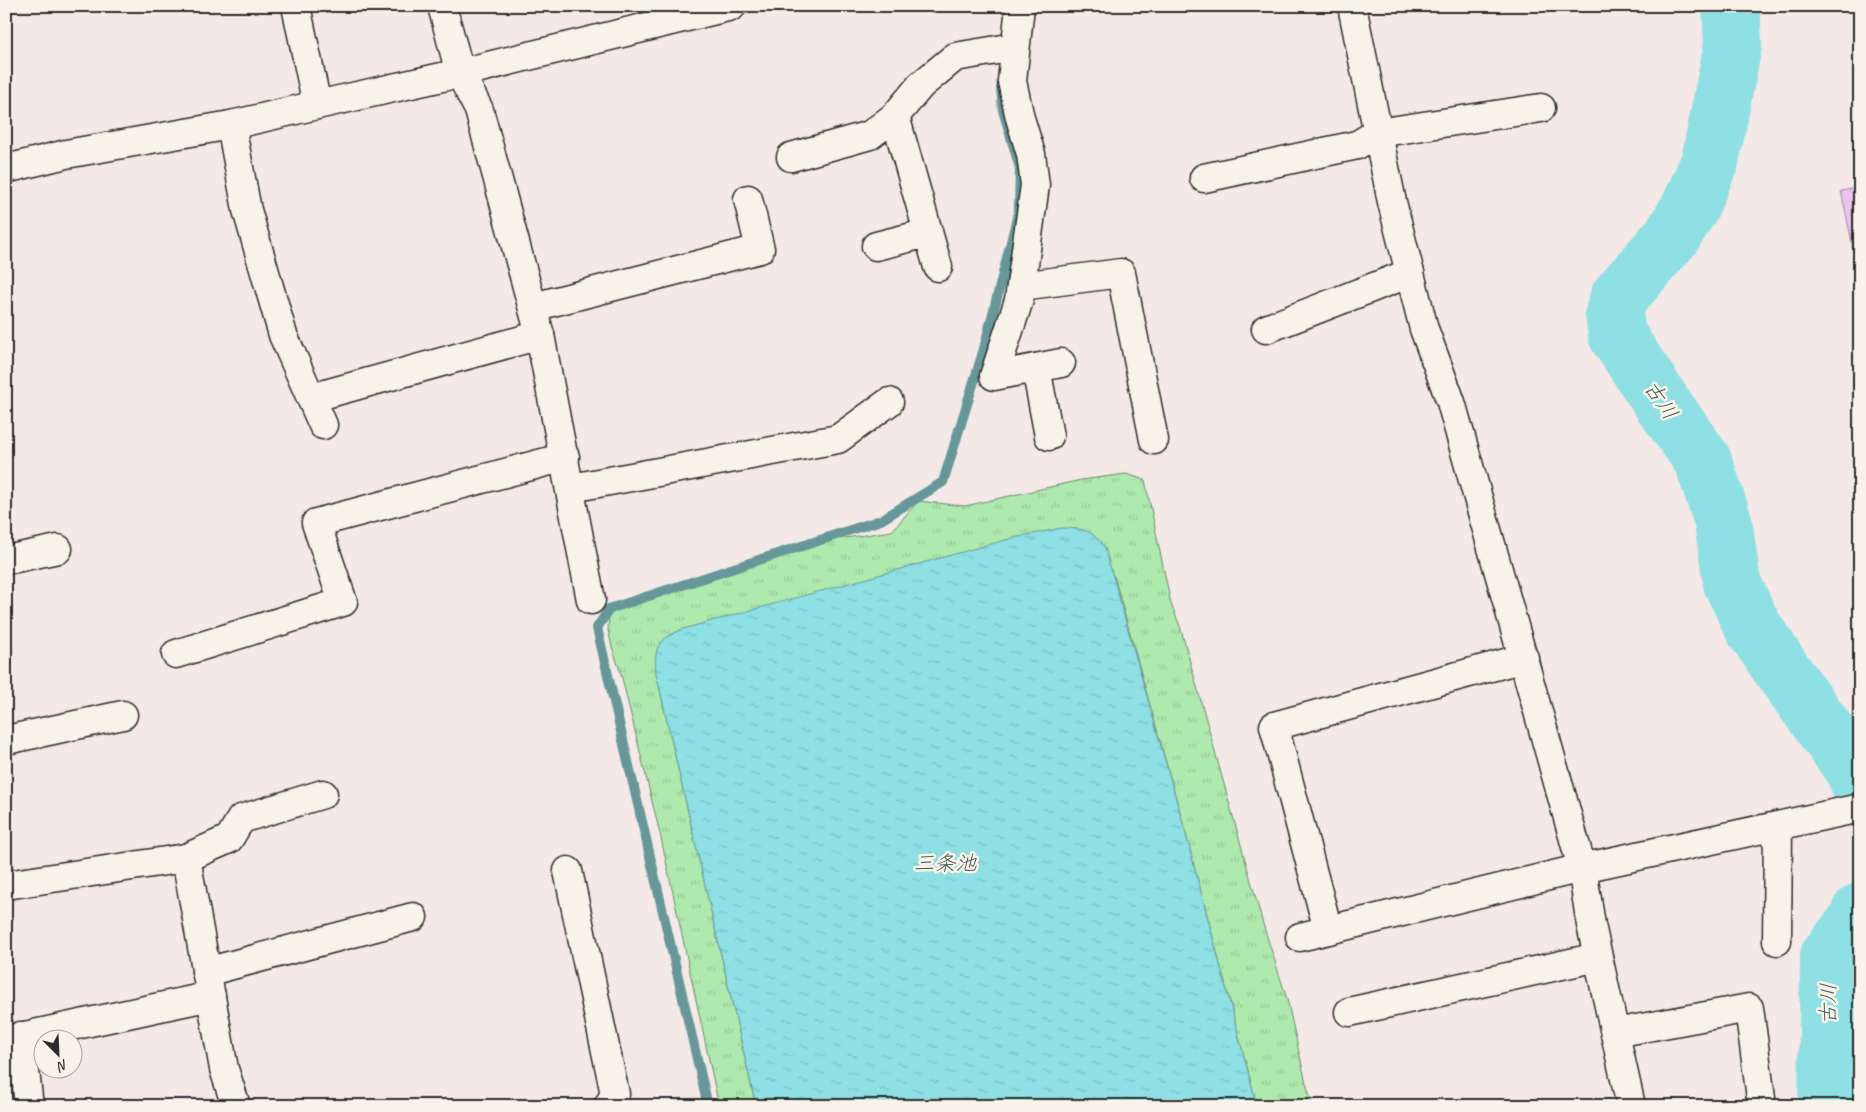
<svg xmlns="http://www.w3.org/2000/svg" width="1866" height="1112" font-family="Caveat,'Klee One',sans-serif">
<defs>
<pattern id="grass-tufts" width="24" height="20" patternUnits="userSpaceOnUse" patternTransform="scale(1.25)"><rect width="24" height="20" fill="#aee9ae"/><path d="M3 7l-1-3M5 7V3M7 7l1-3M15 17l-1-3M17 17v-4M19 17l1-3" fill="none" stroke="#96c896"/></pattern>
<pattern id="water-ripples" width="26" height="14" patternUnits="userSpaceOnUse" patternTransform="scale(1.25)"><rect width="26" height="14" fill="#8ee0e4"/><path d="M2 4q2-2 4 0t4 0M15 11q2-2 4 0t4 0" fill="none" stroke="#7bc0c4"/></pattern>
</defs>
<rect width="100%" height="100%" fill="#f5e9e8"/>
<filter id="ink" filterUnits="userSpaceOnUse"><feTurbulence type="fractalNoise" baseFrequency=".02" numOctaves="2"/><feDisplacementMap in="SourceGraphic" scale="10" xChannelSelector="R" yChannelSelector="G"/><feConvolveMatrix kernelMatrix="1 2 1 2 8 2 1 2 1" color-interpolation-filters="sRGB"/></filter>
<g filter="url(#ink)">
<!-- grass -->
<polygon fill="url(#grass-tufts)" stroke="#6c8a6c" points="1126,474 1145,480 1171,604 1180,626 1263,924 1287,999 1306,1083 1313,1106 1257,1106 1184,827 1114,576 656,673 756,1106 719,1106 661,838 621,674 612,647 608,630 609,615 620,608 838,539 892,531 918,501 965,506 1081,480"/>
<!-- water -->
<path fill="url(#water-ripples)" stroke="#66989a" d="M1062 528C1085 529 1091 529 1105 548L1184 827 1257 1106H756L656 673C654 645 658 640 683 629L1013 538Z"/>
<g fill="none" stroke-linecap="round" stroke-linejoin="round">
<!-- stream -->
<polyline stroke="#66989a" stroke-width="10" points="708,1106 597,628 609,609 881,520 943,482 984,349 1019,210 1020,168 1003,110 1001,88"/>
<!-- river -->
<g stroke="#8ee0e4" stroke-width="58">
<polyline points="1731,6 1733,45 1710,161 1690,207 1672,236 1619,297 1614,313 1617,335 1660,400 1703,461 1723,521 1732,583 1753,627 1782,670 1854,770 1860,785"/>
<polyline points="1827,1106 1829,956 1858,920 1860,912"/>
</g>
</g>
<!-- building -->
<polygon fill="#ebc2e9" stroke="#a488a3" points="1860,187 1860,265 1857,266 1841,191"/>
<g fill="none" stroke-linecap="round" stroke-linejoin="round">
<!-- minor casing -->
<g stroke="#2b2b2b" stroke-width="31">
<g id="minor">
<polyline points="296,6 317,105"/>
<polyline points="442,6 460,73 479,110 540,335 591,600"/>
<polyline points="1020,6 1012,81 1020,118 1031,154 1035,185 1019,300 994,376 1061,363"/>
<polyline points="1352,6 1392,202 1424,329 1451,402 1582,868 1591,925 1631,1106"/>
<polyline points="895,116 938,267"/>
<polyline points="231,125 247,210 283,335 323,425"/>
<polyline points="791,157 870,135 895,116 921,85 955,57 1015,47"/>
<polyline points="6,169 66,154 231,125 317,105 460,73 732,6"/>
<polyline points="1204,178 1357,145 1377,133 1541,108"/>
<polyline points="876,246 928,233"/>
<polyline points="1021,286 1121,273 1154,440"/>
<polyline points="533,307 760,249 748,199"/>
<polyline points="1266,329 1410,273"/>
<polyline points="1036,368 1049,436"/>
<polyline points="311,398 540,335"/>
<polyline points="571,488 838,439 889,402"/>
<polyline points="6,560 58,549"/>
<polyline points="176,654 343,602 316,523 565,457"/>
<polyline points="6,740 123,715"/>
<polyline points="186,858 229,839 241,819 323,794"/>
<polyline points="568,871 615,1094 608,1106"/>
<polyline points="6,885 186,858 224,1069 236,1106"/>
<polyline points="1328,930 1274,726 1524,658"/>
<polyline points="1300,937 1582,868 1860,808"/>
<polyline points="1777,941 1778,826"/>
<polyline points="206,972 413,917"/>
<polyline points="1349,1012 1598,957"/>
<polyline points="1615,1033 1749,1008 1762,1106"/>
<polyline points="21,1036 29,1106"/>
<polyline points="6,1040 211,996"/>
</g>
</g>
<!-- minor -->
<use href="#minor" stroke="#f7f3e8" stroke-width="28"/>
</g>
</g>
<g text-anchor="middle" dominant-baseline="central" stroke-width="5" stroke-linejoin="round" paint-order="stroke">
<!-- water labels -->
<g font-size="21" font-style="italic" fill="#445859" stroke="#f7f3e8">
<text transform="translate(1661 400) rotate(56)">古川</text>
<text x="945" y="863">三条池</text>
<text transform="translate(1828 1004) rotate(-89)">古川</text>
</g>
</g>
<!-- margin -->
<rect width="1866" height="1112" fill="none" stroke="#f7f3e8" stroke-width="25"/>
<rect x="12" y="12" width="1841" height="1087" fill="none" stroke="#2b2b2b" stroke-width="2" filter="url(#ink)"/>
<!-- north arrow -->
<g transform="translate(58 1054) rotate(156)"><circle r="24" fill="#f7f3e8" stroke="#a5a39c"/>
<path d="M0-4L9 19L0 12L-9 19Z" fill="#2b2b2b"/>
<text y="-8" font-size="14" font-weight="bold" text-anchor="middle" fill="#2b2b2b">N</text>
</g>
</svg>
